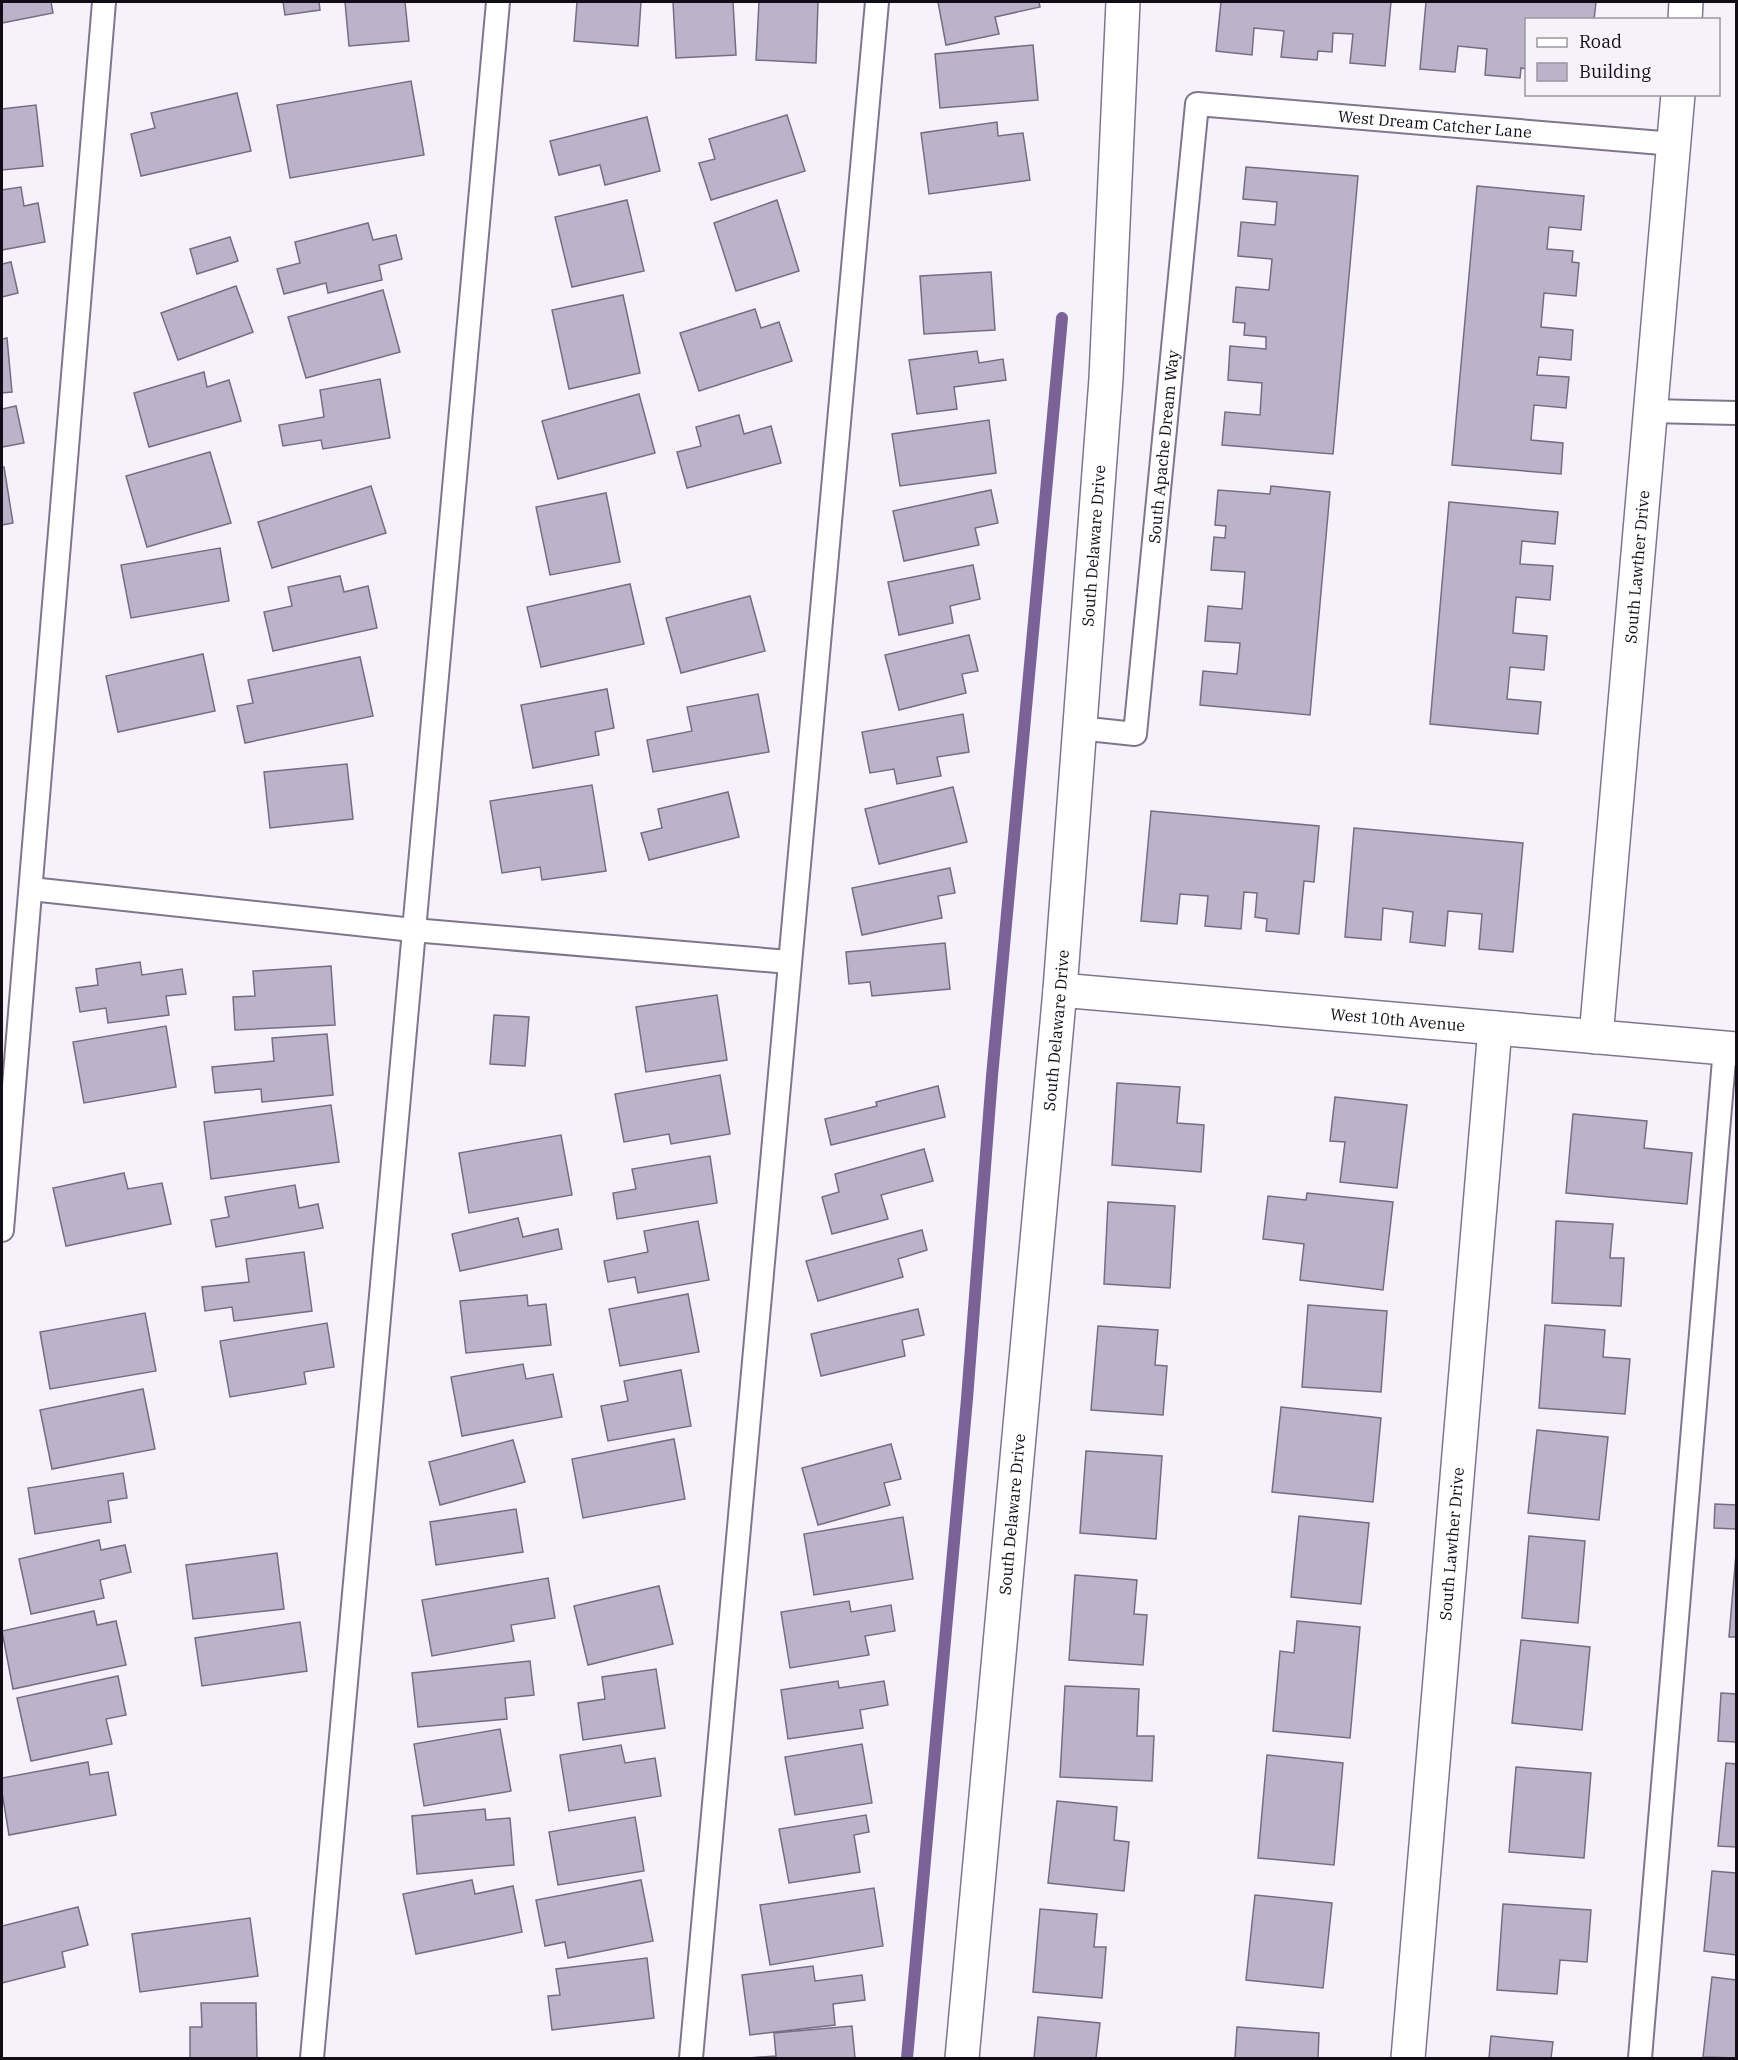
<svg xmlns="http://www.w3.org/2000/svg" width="1738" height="2060" font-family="'IBM Plex Serif',serif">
<rect width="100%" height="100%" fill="#f6f2fc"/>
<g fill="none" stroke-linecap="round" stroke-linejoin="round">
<!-- stream -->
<polyline stroke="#7a6297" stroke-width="12" points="907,2058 967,1399 992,1076 1062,318"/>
</g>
<!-- building -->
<g fill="#bcb2ca" stroke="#766d83" stroke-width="1.5">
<polygon points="2,2 51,2 53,13 2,23"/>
<polygon points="283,2 319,2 320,10 285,15"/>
<polygon points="345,2 405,2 409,41 349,46"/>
<polygon points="577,2 641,2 638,46 574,41"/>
<polygon points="673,2 733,2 736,55 676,58"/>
<polygon points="759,2 818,2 816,63 756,60"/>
<polygon points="938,2 1039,2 1040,7 995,17 999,34 946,45"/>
<polygon points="1221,2 1391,2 1385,66 1350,63 1353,34 1333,33 1332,52 1318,51 1317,60 1281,57 1284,31 1254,28 1252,55 1216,51"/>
<polygon points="1426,2 1596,2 1594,20 1526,20 1526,69 1521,68 1520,78 1485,75 1487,49 1458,46 1455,72 1420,69"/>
<polygon points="1033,45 1038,100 940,108 935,54"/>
<polygon points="411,81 424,155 290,178 277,105"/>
<polygon points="237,93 251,151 141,176 131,134 155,128 151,113"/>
<polygon points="36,105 43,166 2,170 2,109"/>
<polygon points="787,115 805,171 711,200 699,163 715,159 709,139"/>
<polygon points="647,117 660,171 605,185 600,165 559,175 550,141"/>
<polygon points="997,122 998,136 1023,133 1030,180 929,194 921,133"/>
<polygon points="1246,167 1358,176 1333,454 1222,445 1225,412 1260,415 1262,383 1228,380 1230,346 1266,349 1266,337 1244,335 1245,323 1233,322 1236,287 1269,290 1272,259 1238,256 1241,222 1275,225 1277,202 1243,199"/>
<polygon points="1477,186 1584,196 1581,230 1549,227 1547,249 1573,251 1572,262 1579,263 1576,296 1544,293 1541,327 1573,330 1571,360 1539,357 1537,375 1569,377 1566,408 1534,405 1531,440 1563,443 1561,474 1452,465"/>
<polygon points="21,187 24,206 38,203 45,242 2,250 2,190"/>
<polygon points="627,200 644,271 572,287 555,217"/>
<polygon points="777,200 799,271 736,291 714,223"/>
<polygon points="368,223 373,240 396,235 402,259 379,265 382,280 328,293 326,283 284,294 277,269 300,263 295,242"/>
<polygon points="230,237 238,261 197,274 190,249"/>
<polygon points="11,262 18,293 2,297 2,264"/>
<polygon points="991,272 995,330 924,334 920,276"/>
<polygon points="236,286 253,332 178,360 161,313"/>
<polygon points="383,290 400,352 306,378 288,317"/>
<polygon points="623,295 640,373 569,389 552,310"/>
<polygon points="755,309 761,328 779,322 792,361 699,391 680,333"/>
<polygon points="7,338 12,392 2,393 2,339"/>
<polygon points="977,351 979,363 1003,359 1006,380 954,387 957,409 917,414 909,360"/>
<polygon points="204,372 207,387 229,380 241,421 149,447 134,393"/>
<polygon points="380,379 390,438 323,449 321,440 283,446 279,425 324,417 320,390"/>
<polygon points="639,394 655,453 558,479 542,421"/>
<polygon points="16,406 24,443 2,447 2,409"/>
<polygon points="739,415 744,434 771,426 781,463 687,488 677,452 701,446 696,427"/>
<polygon points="989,420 996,473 900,486 892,434"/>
<polygon points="210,452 231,523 147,547 126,476"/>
<polygon points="2,467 4,467 13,523 2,525"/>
<polygon points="371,486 386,533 272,568 258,522"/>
<polygon points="1271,486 1330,492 1310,715 1200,705 1203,671 1237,674 1240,643 1205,641 1208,606 1242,609 1245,572 1211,570 1214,537 1225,538 1226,526 1215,525 1218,490 1270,494"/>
<polygon points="991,490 998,523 975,528 979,545 904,561 893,511"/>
<polygon points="606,493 620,562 550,575 536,507"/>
<polygon points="1449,502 1558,512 1555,544 1522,541 1520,564 1553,566 1550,600 1516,597 1513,633 1547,636 1544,670 1510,667 1507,699 1541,702 1538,734 1430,724"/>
<polygon points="220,548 229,601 131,618 121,565"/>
<polygon points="973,565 980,599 950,606 953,623 899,635 888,582"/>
<polygon points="340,576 344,592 368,586 377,628 273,651 264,612 292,606 288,587"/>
<polygon points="630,584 644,644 541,667 527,607"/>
<polygon points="750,596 765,651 681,673 666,618"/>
<polygon points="969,635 978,671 962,674 966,693 899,710 885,655"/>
<polygon points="203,654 215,711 118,732 106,676"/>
<polygon points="360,657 373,716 245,743 237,706 253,703 248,680"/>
<polygon points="607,689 614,728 595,732 599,755 533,768 521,705"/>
<polygon points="758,694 769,752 653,772 647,740 692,731 687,707"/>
<polygon points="963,714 969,752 937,757 941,776 897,784 894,769 870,773 862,732"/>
<polygon points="347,764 353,819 270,828 264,772"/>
<polygon points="592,785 606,871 542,880 540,867 502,873 490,801"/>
<polygon points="953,787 967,842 879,864 865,809"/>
<polygon points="728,792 739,837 649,860 641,833 662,828 658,809"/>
<polygon points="1151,811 1319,826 1314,882 1304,881 1299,934 1266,931 1267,919 1255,917 1257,893 1244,892 1241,929 1205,926 1208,896 1180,894 1177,924 1141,921"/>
<polygon points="1354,828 1523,843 1513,952 1479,949 1482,914 1448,911 1445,946 1410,942 1413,912 1383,908 1381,940 1345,937"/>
<polygon points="950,868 955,893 938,896 942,918 862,935 852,888"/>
<polygon points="945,943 950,989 872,996 870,982 849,984 846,952"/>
<polygon points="140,962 142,975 182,969 186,994 166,996 169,1015 108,1023 106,1008 80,1012 76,988 98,985 96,969"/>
<polygon points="331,966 335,1025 235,1030 233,997 255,996 253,971"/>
<polygon points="717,995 727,1060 646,1072 636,1007"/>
<polygon points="494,1015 529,1017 525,1066 490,1064"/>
<polygon points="166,1026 176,1087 84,1103 73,1042"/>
<polygon points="327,1034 333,1095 262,1102 261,1089 215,1093 212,1067 274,1061 272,1038"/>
<polygon points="720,1075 730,1134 671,1144 669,1134 624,1142 615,1094"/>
<polygon points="1117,1083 1180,1087 1177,1123 1204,1125 1201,1172 1112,1165"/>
<polygon points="938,1086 945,1117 831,1145 825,1119 877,1106 876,1102"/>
<polygon points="1335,1097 1407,1105 1397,1188 1340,1182 1345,1142 1330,1141"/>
<polygon points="331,1105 339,1162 211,1179 204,1122"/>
<polygon points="1573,1114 1647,1121 1644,1148 1692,1153 1687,1204 1566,1193"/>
<polygon points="561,1135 572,1195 469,1213 459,1153"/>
<polygon points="924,1149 933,1181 881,1195 888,1219 832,1234 822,1197 839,1192 835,1174"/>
<polygon points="710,1156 717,1203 617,1219 613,1193 636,1189 632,1169"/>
<polygon points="124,1173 128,1189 162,1183 171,1224 66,1246 53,1188"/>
<polygon points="295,1185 299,1208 318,1204 323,1228 216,1247 211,1220 229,1217 225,1197"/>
<polygon points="1307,1193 1393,1202 1383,1290 1300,1280 1304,1244 1263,1239 1268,1196 1306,1200"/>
<polygon points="1108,1202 1175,1206 1170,1288 1104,1284"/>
<polygon points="518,1218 523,1237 558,1229 562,1249 460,1271 452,1234"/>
<polygon points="698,1221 709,1280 638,1293 635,1277 608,1282 604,1261 648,1252 644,1231"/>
<polygon points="1556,1221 1613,1224 1610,1258 1624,1258 1621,1306 1552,1303"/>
<polygon points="922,1230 927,1250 898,1259 903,1277 818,1301 806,1261"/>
<polygon points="304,1252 312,1311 234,1321 232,1307 205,1311 202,1287 249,1282 246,1259"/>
<polygon points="688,1294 699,1352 620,1366 609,1309"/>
<polygon points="527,1295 528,1306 546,1304 551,1345 466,1353 460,1301"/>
<polygon points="1308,1305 1387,1311 1381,1392 1302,1387"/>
<polygon points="918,1309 924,1335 902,1340 905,1356 821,1376 811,1334"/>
<polygon points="145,1313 156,1371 50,1389 40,1332"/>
<polygon points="327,1323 334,1367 304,1372 306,1384 230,1397 220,1341"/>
<polygon points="1545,1325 1605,1330 1603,1357 1630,1359 1625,1414 1539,1408"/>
<polygon points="1098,1326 1158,1330 1155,1365 1167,1366 1163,1415 1091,1410"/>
<polygon points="523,1364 526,1379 553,1374 562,1417 462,1436 451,1377"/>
<polygon points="681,1370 691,1426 608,1441 601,1406 628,1401 624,1381"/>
<polygon points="143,1389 155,1449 52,1469 40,1410"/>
<polygon points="1281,1407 1381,1418 1373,1502 1272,1492"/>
<polygon points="1537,1430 1608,1437 1599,1520 1528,1513"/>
<polygon points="674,1439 685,1499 583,1518 572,1459"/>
<polygon points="513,1440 525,1482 440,1505 429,1462"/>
<polygon points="891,1444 901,1479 884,1483 890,1505 818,1525 802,1468"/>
<polygon points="1086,1451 1162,1456 1156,1539 1080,1533"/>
<polygon points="123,1473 127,1498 108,1501 111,1522 35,1534 28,1488"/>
<polygon points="1715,1504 1736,1505 1736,1529 1714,1528"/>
<polygon points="516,1509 523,1552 436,1565 430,1522"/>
<polygon points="1299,1516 1369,1523 1361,1604 1291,1597"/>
<polygon points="903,1517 913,1579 814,1595 804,1534"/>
<polygon points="1529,1536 1585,1541 1578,1623 1522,1618"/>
<polygon points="99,1540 101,1550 125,1545 131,1572 100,1580 104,1598 31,1614 19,1559"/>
<polygon points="277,1553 284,1609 193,1619 186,1565"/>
<polygon points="1736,1554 1736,1637 1729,1637"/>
<polygon points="1075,1575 1137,1580 1134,1614 1147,1615 1143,1665 1069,1660"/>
<polygon points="548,1578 555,1618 511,1625 514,1641 432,1656 422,1600"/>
<polygon points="659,1586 673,1644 588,1665 574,1606"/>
<polygon points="849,1601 851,1612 891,1605 895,1631 865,1636 869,1655 790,1668 781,1612"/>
<polygon points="94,1611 97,1625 116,1621 126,1665 13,1689 2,1631"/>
<polygon points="1297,1621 1360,1627 1350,1738 1273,1731 1280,1651 1294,1653"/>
<polygon points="300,1622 307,1671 202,1686 195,1638"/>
<polygon points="1521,1640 1590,1647 1582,1730 1512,1723"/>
<polygon points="530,1661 534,1695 505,1698 507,1719 418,1727 412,1673"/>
<polygon points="656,1669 665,1728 583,1740 578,1703 605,1699 602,1677"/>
<polygon points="118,1676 126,1715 106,1719 112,1744 31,1761 17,1698"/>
<polygon points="838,1681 839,1688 884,1681 888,1705 860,1710 863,1728 788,1739 781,1690"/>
<polygon points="1065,1686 1139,1689 1137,1736 1154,1736 1152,1781 1060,1777"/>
<polygon points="1721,1693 1736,1694 1736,1742 1718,1741"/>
<polygon points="500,1729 511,1791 424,1806 414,1744"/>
<polygon points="862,1744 872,1803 795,1815 785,1757"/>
<polygon points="621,1745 625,1763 655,1758 661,1796 569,1811 560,1755"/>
<polygon points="1267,1755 1343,1763 1334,1865 1258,1858"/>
<polygon points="88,1762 90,1775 108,1772 116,1815 9,1835 2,1792 2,1778"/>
<polygon points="1726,1763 1736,1764 1736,1847 1718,1846"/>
<polygon points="1516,1767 1591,1773 1584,1858 1509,1852"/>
<polygon points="1057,1801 1117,1807 1114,1840 1129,1842 1124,1891 1048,1883"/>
<polygon points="485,1809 486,1820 510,1818 514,1865 417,1874 412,1816"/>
<polygon points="866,1815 869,1832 854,1835 860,1872 789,1883 779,1829"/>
<polygon points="635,1817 644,1871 558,1885 549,1832"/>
<polygon points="1712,1871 1736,1873 1736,1955 1704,1951"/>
<polygon points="472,1880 475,1894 513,1886 522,1932 416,1954 403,1894"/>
<polygon points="641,1880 653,1941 568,1958 565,1942 545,1946 536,1900"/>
<polygon points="874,1888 883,1946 770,1965 760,1905"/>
<polygon points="1255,1895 1332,1903 1323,1988 1246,1980"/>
<polygon points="1503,1904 1591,1910 1587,1962 1560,1960 1557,1994 1497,1990"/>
<polygon points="78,1907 88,1945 62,1952 65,1967 2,1983 2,1926"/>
<polygon points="1040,1909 1097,1914 1094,1947 1106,1947 1102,1998 1033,1992"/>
<polygon points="250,1918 258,1976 140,1992 132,1934"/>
<polygon points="647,1958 654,2018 552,2030 548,1996 560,1995 556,1969"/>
<polygon points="813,1966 815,1981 862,1975 865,2000 833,2004 835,2025 750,2035 742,1975"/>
<polygon points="1712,1977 1736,1980 1736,2058 1703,2057"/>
<polygon points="201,2003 256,2003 257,2058 190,2058 190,2027 202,2027"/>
<polygon points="1038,2017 1100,2023 1096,2058 1034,2058"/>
<polygon points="852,2026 855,2058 748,2058 776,2056 774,2033"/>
<polygon points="1237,2027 1319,2033 1318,2058 1235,2058"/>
<polygon points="1491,2036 1553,2042 1551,2058 1489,2058"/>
</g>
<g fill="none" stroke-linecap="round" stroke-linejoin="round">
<!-- service casing -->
<g stroke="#7f768c" stroke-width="26">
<g id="service">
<polyline points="1650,411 1736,413"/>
<path id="s1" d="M1079 728 1135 734 1197 104 1674 144"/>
<polyline points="31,889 413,930 789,962"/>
<polyline points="2,1230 104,2"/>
<polyline points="312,2058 498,2"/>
<polyline points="691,2058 877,2"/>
<polyline points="1640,2058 1725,1048"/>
</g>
</g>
<!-- minor casing -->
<g stroke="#7f768c" stroke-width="36">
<g id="minor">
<polyline points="1685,20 1686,2"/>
<path id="s2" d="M1060 990 1736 1049"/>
<path id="s3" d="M1596 1037 1678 94"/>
<path id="s4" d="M962 2058 1060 990 1106 379 1123 2"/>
<path id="s5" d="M1408 2058 1495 1028"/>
</g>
</g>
<!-- service -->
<use href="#service" stroke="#fff" stroke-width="22"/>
<!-- minor -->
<use href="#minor" stroke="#fff" stroke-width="33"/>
</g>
<g text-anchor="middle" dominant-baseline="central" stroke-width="6" stroke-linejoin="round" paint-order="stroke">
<!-- street labels -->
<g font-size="16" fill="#110d16" stroke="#f6f2fc">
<text stroke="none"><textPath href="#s1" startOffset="928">West Dream Catcher Lane</textPath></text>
<text stroke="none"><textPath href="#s1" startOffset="345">South Apache Dream Way</textPath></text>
<text stroke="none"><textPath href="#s4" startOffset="1518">South Delaware Drive</textPath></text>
<text stroke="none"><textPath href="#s3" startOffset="472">South Lawther Drive</textPath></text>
<text stroke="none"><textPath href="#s2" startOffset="339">West 10th Avenue</textPath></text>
<text stroke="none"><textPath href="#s4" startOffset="1032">South Delaware Drive</textPath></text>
<text stroke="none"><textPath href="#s4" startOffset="546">South Delaware Drive</textPath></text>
<text stroke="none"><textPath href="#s5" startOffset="516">South Lawther Drive</textPath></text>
</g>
</g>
<!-- border -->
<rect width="1738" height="2060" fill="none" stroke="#110d16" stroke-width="6"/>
<!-- legend -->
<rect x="1525" y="18" width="195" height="78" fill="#f6f2fc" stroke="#9a96a0" stroke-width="1.5"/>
<rect x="1537" y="38" width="30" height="9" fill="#ffffff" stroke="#9a96a0" stroke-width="1.5"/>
<text x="1579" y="48" font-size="18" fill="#110d16">Road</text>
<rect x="1537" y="63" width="30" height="18" fill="#bcb2ca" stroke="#9a96a0" stroke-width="1.5"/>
<text x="1579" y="78" font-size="18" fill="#110d16">Building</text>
</svg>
